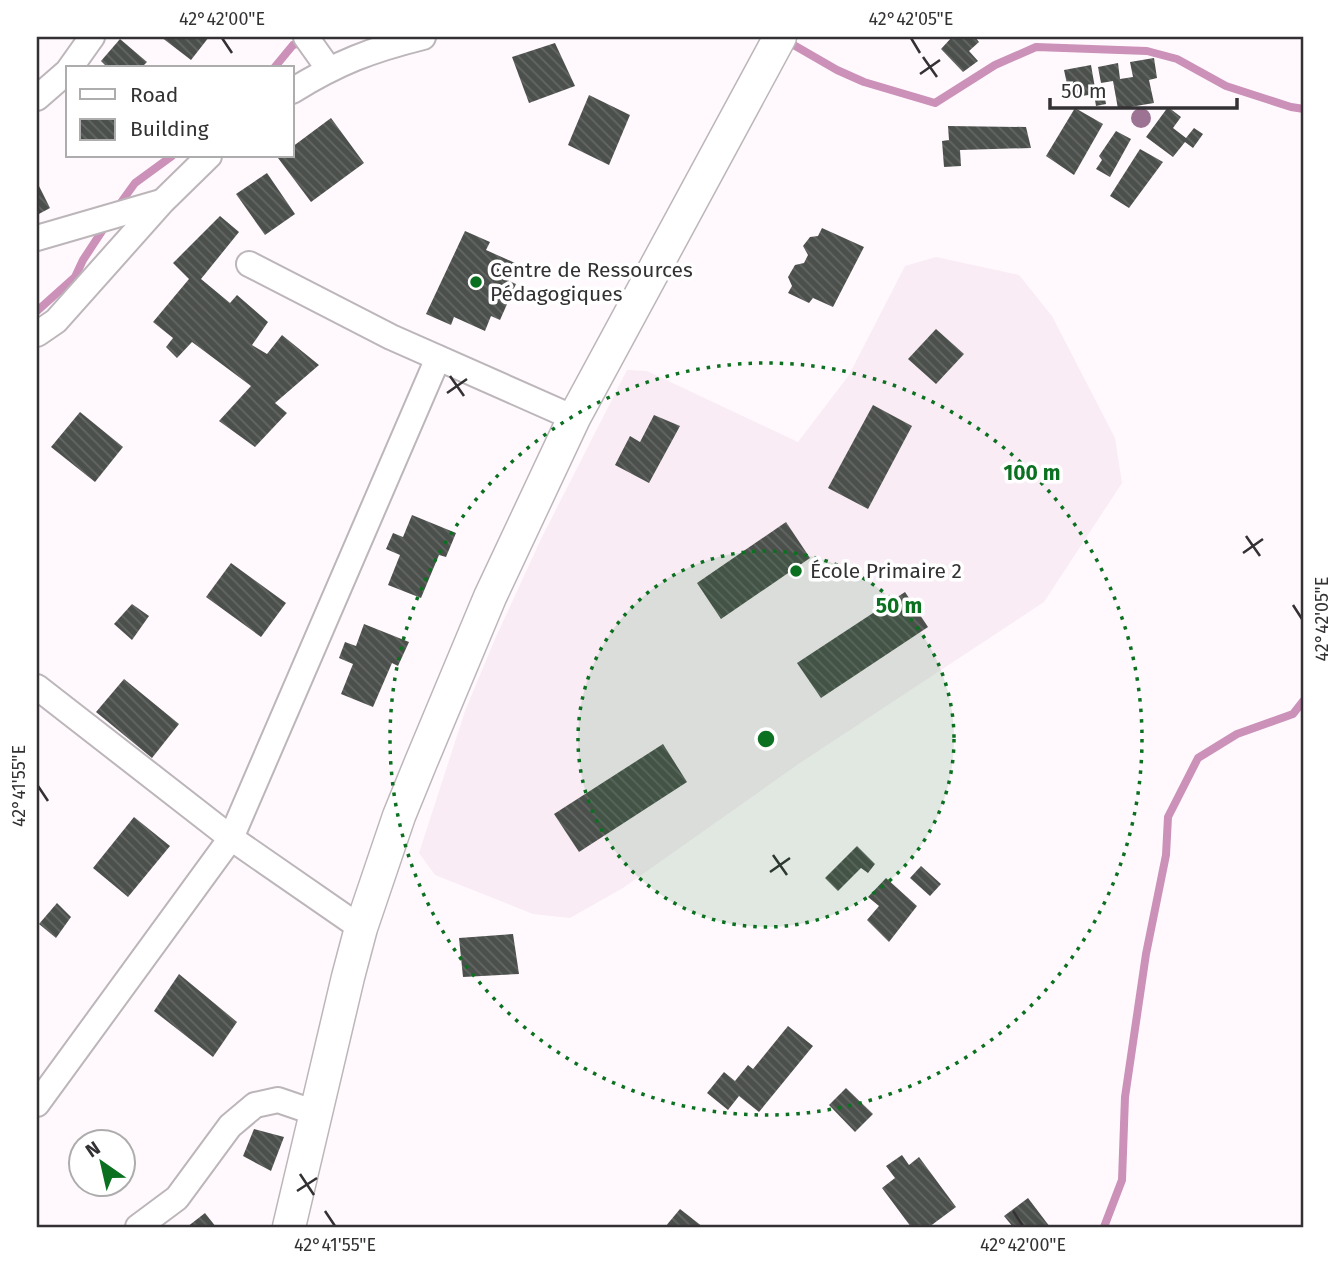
<svg xmlns="http://www.w3.org/2000/svg" width="1341" height="1264" font-family="'Fira Sans',sans-serif">
<defs>
<pattern id="building-back-hatch" width="6" height="6" patternUnits="userSpaceOnUse" patternTransform="scale(1.75)"><rect width="6" height="6" fill="#4c504c"/><path d="M-1 5l2 2M0 0l6 6M5-1l2 2" fill="none" stroke="#646764"/></pattern>
</defs>
<rect width="100%" height="100%" fill="#fff9fd"/>
<!-- built -->
<polygon fill="#f9ecf4" points="936,257 1019,275 1052,316 1115,438 1122,483 1044,602 800,763 623,888 570,918 533,914 435,875 419,853 465,711 495,639 541,539 627,370 647,371 798,442 849,375 905,266"/>
<g fill="none" stroke-linecap="round" stroke-linejoin="round">
<!-- stream -->
<g stroke="#cb91b8" stroke-width="8">
<polyline points="785,40 837,70 864,82 935,103 995,65 1036,47 1147,51 1177,59 1226,86 1291,107 1304,109"/>
<polyline points="274,68 293,45 305,42"/>
<polyline points="117,208 135,183 172,156"/>
<polyline points="37,311 75,277 83,260 106,225"/>
<polyline points="1104,1227 1122,1180 1125,1097 1146,954 1166,855 1168,817 1198,758 1237,734 1293,714 1304,700"/>
</g>
</g>
<!-- building -->
<g fill="url(#building-back-hatch)">
<polygon points="161,37 209,37 191,60"/>
<polygon points="952,37 975,37 979,42 969,51 978,61 963,72 941,49"/>
<polygon points="120,39 147,62 141,68 108,68 101,61"/>
<polygon points="555,43 575,86 529,103 512,57"/>
<polygon points="1154,58 1157,78 1149,80 1154,103 1118,109 1113,81 1101,83 1098,67 1118,63 1120,79 1133,77 1130,62"/>
<polygon points="1091,65 1095,88 1103,87 1106,104 1096,106 1094,94 1070,98 1064,70"/>
<polygon points="589,95 630,115 609,165 568,145"/>
<polygon points="1168,107 1181,117 1173,128 1186,138 1194,128 1203,134 1193,148 1185,142 1173,157 1146,137"/>
<polygon points="1075,108 1103,124 1074,175 1046,156"/>
<polygon points="331,118 364,163 311,202 278,158 292,156 292,147"/>
<polygon points="948,126 1026,127 1031,148 960,150 961,166 944,167 942,141 949,140"/>
<polygon points="1116,131 1131,139 1110,177 1096,169 1102,160 1099,156"/>
<polygon points="1140,149 1163,162 1129,208 1110,196"/>
<polygon points="267,173 295,214 265,235 236,194"/>
<polygon points="37,182 50,208 37,215"/>
<polygon points="220,216 239,232 201,279 230,303 237,295 268,322 252,345 267,354 282,335 319,365 275,403 287,413 255,447 219,421 251,386 192,342 177,358 166,347 173,338 153,322 189,279 173,263"/>
<polygon points="822,228 864,247 833,307 813,298 809,303 788,293 792,286 788,277 795,265 804,263 808,255 803,246 810,237 818,236"/>
<polygon points="465,231 490,242 486,250 515,263 507,280 516,284 500,320 491,316 485,331 454,317 451,325 426,314"/>
<polygon points="936,329 964,354 936,384 908,359"/>
<polygon points="873,405 912,426 868,509 828,488"/>
<polygon points="80,412 123,447 95,482 51,447"/>
<polygon points="654,415 680,426 649,483 615,465 630,436 640,442"/>
<polygon points="412,515 456,533 446,557 439,555 421,598 388,585 400,555 386,549 393,533 403,537"/>
<polygon points="786,522 810,558 721,619 697,583"/>
<polygon points="231,563 286,603 261,637 206,597"/>
<polygon points="905,592 928,627 821,698 797,663"/>
<polygon points="132,604 149,616 132,640 114,624"/>
<polygon points="364,624 409,642 398,666 392,663 373,707 341,694 353,664 339,658 345,642 356,646"/>
<polygon points="124,679 179,724 152,758 96,712"/>
<polygon points="663,744 687,782 579,852 554,814"/>
<polygon points="134,817 170,846 128,897 93,868"/>
<polygon points="857,846 875,864 868,873 861,868 838,891 825,878"/>
<polygon points="921,866 941,884 930,896 910,878"/>
<polygon points="886,878 917,906 889,942 867,920 879,906 868,897"/>
<polygon points="57,903 71,917 56,938 39,924"/>
<polygon points="513,934 519,974 463,977 459,938"/>
<polygon points="179,974 237,1022 213,1057 154,1011"/>
<polygon points="788,1026 813,1046 759,1112 739,1096 728,1110 707,1093 724,1072 735,1081 748,1065 753,1069"/>
<polygon points="846,1088 873,1114 855,1132 829,1105"/>
<polygon points="254,1129 284,1137 271,1171 243,1156"/>
<polygon points="902,1155 909,1165 919,1157 956,1207 929,1227 911,1227 882,1188 895,1178 886,1166"/>
<polygon points="1028,1198 1050,1227 1013,1227 1004,1216"/>
<polygon points="680,1209 703,1227 665,1227"/>
<polygon points="205,1213 216,1227 187,1227"/>
</g>
<g fill="none" stroke-linecap="round" stroke-linejoin="round">
<!-- minor casing -->
<g stroke="#bcb6ba" stroke-width="28">
<g id="minor">
<polyline points="306,37 328,68"/>
<polyline points="70,68 92,37"/>
<path d="M292 91C339 62 371 50 423 37"/>
<polyline points="37,98 68,71"/>
<polyline points="37,238 161,202"/>
<polyline points="249,264 391,337 574,418"/>
<polyline points="37,334 56,321 162,202 209,156"/>
<polyline points="37,687 231,838 361,928"/>
<polyline points="37,1104 231,838 438,358"/>
<polyline points="138,1227 177,1198 230,1126 255,1105 278,1100 316,1113"/>
</g>
</g>
<!-- major casing -->
<g stroke="#bcb6ba" stroke-width="35">
<polyline id="major" points="289,1227 348,977 361,928 399,816 421,762 490,597 574,418 780,37"/>
</g>
<!-- minor -->
<use href="#minor" stroke="#fff" stroke-width="24"/>
<!-- major -->
<use href="#major" stroke="#fff" stroke-width="32"/>
</g>
<!-- trees -->
<circle fill="#9d7393" cx="1141" cy="118" r="10"/>
<!-- ticks -->
<path fill="none" stroke="#333133" stroke-width="2.5" d="M222 38 232 53M911 38 920 53M923 57 937 77M920 74 940 60M450 376 464 396M447 393 467 379M1246 536 1260 556M1243 553 1263 539M1293 605 1302 619M38 786 48 801M773 855 787 875M770 872 790 858M300 1174 314 1195M297 1191 317 1178M325 1211 335 1226M1013 1211 1023 1226"/>
<!-- distance rings -->
<circle cx="766" cy="739" r="188" fill="#0b7121" fill-opacity=".12"/>
<g fill="none" stroke="#0b7121" stroke-width="3.5" stroke-dasharray="3.5 7">
<circle cx="766" cy="739" r="188"/>
<circle cx="766" cy="739" r="376"/>
</g>
<!-- markers -->
<g fill="#0b7121" stroke="#fff" stroke-width="2.5">
<circle cx="476" cy="282" r="7"/>
<circle cx="796" cy="571" r="7"/>
</g>
<g text-anchor="middle" dominant-baseline="central" stroke-width="7" stroke-linejoin="round" paint-order="stroke">
<!-- poi labels -->
<g font-size="21" fill="#333133" stroke="#fff" text-anchor="start">
<text x="490" y="270">Centre de Ressources<tspan x="490" dy="24">Pédagogiques</tspan></text>
<text x="810" y="571">École Primaire 2</text>
</g>
</g>
<circle cx="766" cy="739" r="10" fill="#0b7121" stroke="#fff" stroke-width="3.5"/>
<g font-size="21" text-anchor="middle" font-weight="bold" fill="#0b7121" stroke="#fff" stroke-width="7" stroke-linejoin="round" paint-order="stroke">
<text x="1032" y="480">100 m</text>
<text x="899" y="613">50 m</text>
</g>
<!-- border -->
<rect width="1341" height="1264" fill="none" stroke="#ffffff" stroke-width="77"/>
<!-- legend -->
<rect x="66" y="66" width="228" height="91" fill="#ffffff" stroke="#adadad" stroke-width="2"/>
<rect x="80" y="89" width="35" height="10" fill="#ffffff" stroke="#adadad" stroke-width="2"/>
<text x="130" y="102" font-size="21" fill="#333133">Road</text>
<rect x="80" y="119" width="35" height="21" fill="url(#building-back-hatch)" stroke="#adadad" stroke-width="2"/>
<text x="130" y="136" font-size="21" fill="#333133">Building</text>
<!-- north arrow -->
<g transform="translate(102 1163) rotate(326)"><circle r="33" fill="#ffffff" stroke="#adadad" stroke-width="2"/>
<path d="M0-5L12 26L0 18L-12 26Z" fill="#0b7121"/>
<text y="-10" font-size="19" font-weight="bold" text-anchor="middle" fill="#333133">N</text>
</g>
<!-- scale -->
<path d="M1050 98v10h187v-10" fill="none" stroke="#333133" stroke-width="3.5"/>
<text x="1061" y="98" font-size="21" fill="#333133" stroke="#ffffff" stroke-width="5" paint-order="stroke">50 m</text>
<rect x="38" y="38" width="1264" height="1188" fill="none" stroke="#333133" stroke-width="2.5"/>
<g font-size="18" text-anchor="middle" fill="#333133">
<text x="222" y="25">42°42'00"E</text>
<text x="911" y="25">42°42'05"E</text>
<text transform="translate(1322 619) rotate(-90)" y="6">42°42'05"E</text>
<text transform="translate(19 786) rotate(-90)" y="6">42°41'55"E</text>
<text x="335" y="1251">42°41'55"E</text>
<text x="1023" y="1251">42°42'00"E</text>
</g>
</svg>
